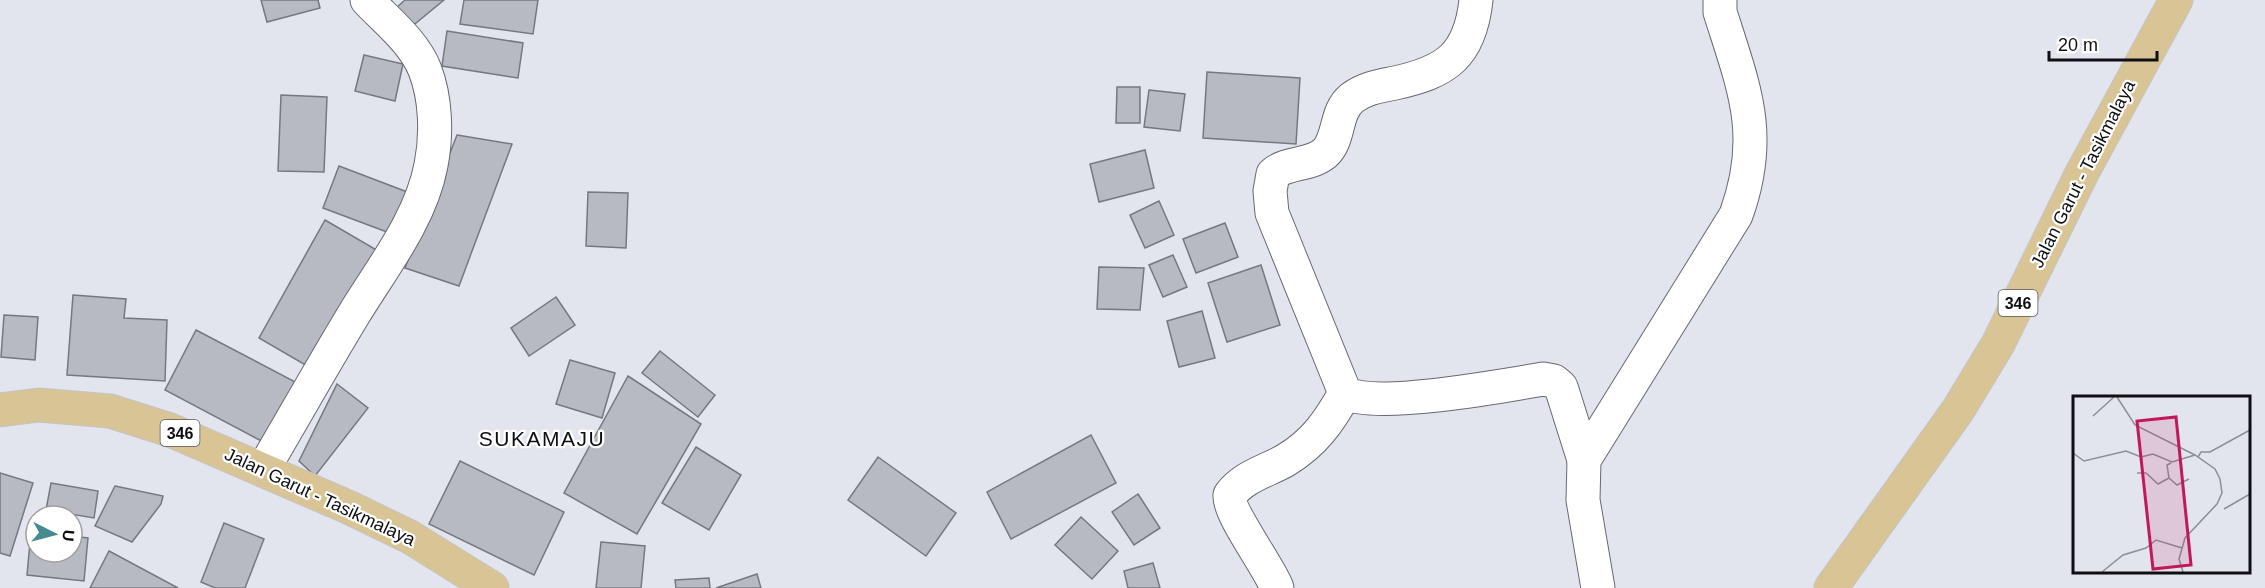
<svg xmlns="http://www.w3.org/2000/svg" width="2265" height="588" font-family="Arial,sans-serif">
<rect width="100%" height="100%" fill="#e2e5ee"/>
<!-- building -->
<g fill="#b8bac3" stroke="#767881" stroke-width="1.5">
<polygon points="261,0 318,0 320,8 267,22"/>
<polygon points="405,0 444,0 410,28 396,8"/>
<polygon points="464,0 538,0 533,34 460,24"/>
<polygon points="447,31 523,43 518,78 442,66"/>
<polygon points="364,55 403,64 395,101 355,91"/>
<polygon points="1207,72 1300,78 1296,144 1203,138"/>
<polygon points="1117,87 1140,87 1140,123 1116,123"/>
<polygon points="1149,90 1185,94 1180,131 1144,127"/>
<polygon points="281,95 327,97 324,172 278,171"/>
<polygon points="457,135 512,144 459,286 405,268"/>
<polygon points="1145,150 1154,188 1099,202 1090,164"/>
<polygon points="339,166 410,193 395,235 323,208"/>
<polygon points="588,192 628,193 626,248 586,246"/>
<polygon points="1159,201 1174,235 1145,248 1130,215"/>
<polygon points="325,220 380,252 314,370 259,338"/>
<polygon points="1225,223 1238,257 1196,273 1183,239"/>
<polygon points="1173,255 1187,287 1163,297 1149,265"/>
<polygon points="1261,265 1280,325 1227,342 1208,283"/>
<polygon points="1099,267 1144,268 1140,310 1097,309"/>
<polygon points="73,295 126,299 124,318 167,320 165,381 67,375"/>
<polygon points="556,297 575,325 529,356 511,328"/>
<polygon points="1202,311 1215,358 1179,367 1167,321"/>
<polygon points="4,315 38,317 35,360 1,357"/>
<polygon points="196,330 301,385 269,445 165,390"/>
<polygon points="660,351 715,395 698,417 642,373"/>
<polygon points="570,360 615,373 602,418 556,404"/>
<polygon points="628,376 701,424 637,534 564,493"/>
<polygon points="337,384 368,408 315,476 299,461"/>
<polygon points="1091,435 1116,483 1011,539 987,492"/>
<polygon points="696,447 741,475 709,530 662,503"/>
<polygon points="878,457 956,513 926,556 848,500"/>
<polygon points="460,461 564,512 534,575 429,524"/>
<polygon points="0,473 33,483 10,556 0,553"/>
<polygon points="51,483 98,491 94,518 46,510"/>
<polygon points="115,486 163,496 161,504 132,542 95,526"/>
<polygon points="1138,494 1160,528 1134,545 1112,512"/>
<polygon points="1081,517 1118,551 1092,579 1055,545"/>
<polygon points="224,523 264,539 245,588 215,588 201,582"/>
<polygon points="31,532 36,532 36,552 72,552 72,536 88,538 84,581 27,575"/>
<polygon points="601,542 645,546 641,588 596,588"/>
<polygon points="109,551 178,588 90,588"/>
<polygon points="1153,563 1160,588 1128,588 1124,571"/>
<polygon points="757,574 761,588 716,588"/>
<polygon points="709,578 710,588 676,588 675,580"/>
</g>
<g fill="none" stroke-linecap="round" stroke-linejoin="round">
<!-- street casing -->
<g stroke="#676971" stroke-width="35">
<g id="street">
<path d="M1476 0C1470 56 1446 72 1395 83 1380 86 1365 88 1352 98 1335 112 1340 136 1327 151 1314 166 1287 161 1273 174L1270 191 1272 213 1345 393C1376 409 1503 386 1543 379L1554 381 1561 387 1584 460"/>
<path d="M264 468C294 417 323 365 354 314 382 268 421 219 431 165 437 135 436 99 425 70 414 42 387 21 367 0"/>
<path d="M1277 588C1269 567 1227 511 1230 495 1244 476 1267 471 1286 460 1314 443 1329 422 1345 393"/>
<path d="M1598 588 1583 500 1584 460 1736 215C1765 135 1744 88 1720 12V0"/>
</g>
</g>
<!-- primary casing -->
<g stroke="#c5c5c6" stroke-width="35">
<g id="primary">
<polyline points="0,410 39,405 110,411 170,430 348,507 410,537 492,588"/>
<polyline points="1831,588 1958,410 1998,344 2082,173 2176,0"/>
</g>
</g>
<!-- street -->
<use href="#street" stroke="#fff" stroke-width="33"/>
<!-- primary -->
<use href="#primary" stroke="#d8c494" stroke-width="33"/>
</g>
<g text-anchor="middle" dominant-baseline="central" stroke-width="4.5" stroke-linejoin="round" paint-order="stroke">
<!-- shield labels -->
<g fill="#fff" stroke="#565759" stroke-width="1.5">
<rect x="1998.5" y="290" width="39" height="26" rx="4.5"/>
<rect x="160.5" y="420" width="39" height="26" rx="4.5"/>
</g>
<g font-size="16" font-weight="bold" fill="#0e0f12">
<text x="2018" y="303">346</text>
<text x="180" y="433">346</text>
</g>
<!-- street labels -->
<g font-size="18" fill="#0e0f12" stroke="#fff">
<text transform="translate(2083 174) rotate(-63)">Jalan Garut - Tasikmalaya</text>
<text transform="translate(320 497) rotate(25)">Jalan Garut - Tasikmalaya</text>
</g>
<!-- quarter labels -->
<g font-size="21" letter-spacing="1.5" fill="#0e0f12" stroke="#fff">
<text x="542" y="438">SUKAMAJU</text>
</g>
</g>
<!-- overview -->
<g transform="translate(2073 396)">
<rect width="177" height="177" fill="#e2e5ee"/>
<path fill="none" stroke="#8d8f96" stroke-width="1.5" d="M44 1 62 29 122 59 142 73 147 83 149 97 144 108 112 142 106 163 110 176M20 20 41 1M0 57 11 65 53 55 68 61 80 58 99 66 122 59M125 61 128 56H137L177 34M64 77H73L85 88 96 82 94 69 98 67M96 82 104 89 116 83M151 113 177 98M29 176 50 159 73 152 83 144 109 152"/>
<path fill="#c2185b" fill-opacity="0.15" stroke="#c2185b" stroke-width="3" d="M103 21 118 169 80 173 64 25Z"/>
<rect width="177" height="177" fill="none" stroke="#0e0f12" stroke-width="3"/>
</g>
<!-- north arrow -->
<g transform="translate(54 534) rotate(96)"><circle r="28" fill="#ffffff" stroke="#9f9fa0" stroke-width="1.5"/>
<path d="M0-4.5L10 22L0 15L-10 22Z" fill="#448b92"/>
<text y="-9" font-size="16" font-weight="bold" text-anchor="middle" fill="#0e0f12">U</text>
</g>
<!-- scale -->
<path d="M2049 51v9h108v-9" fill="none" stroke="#0e0f12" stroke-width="3"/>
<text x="2058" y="51" font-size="18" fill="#0e0f12" stroke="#ffffff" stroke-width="4.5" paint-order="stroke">20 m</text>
</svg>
